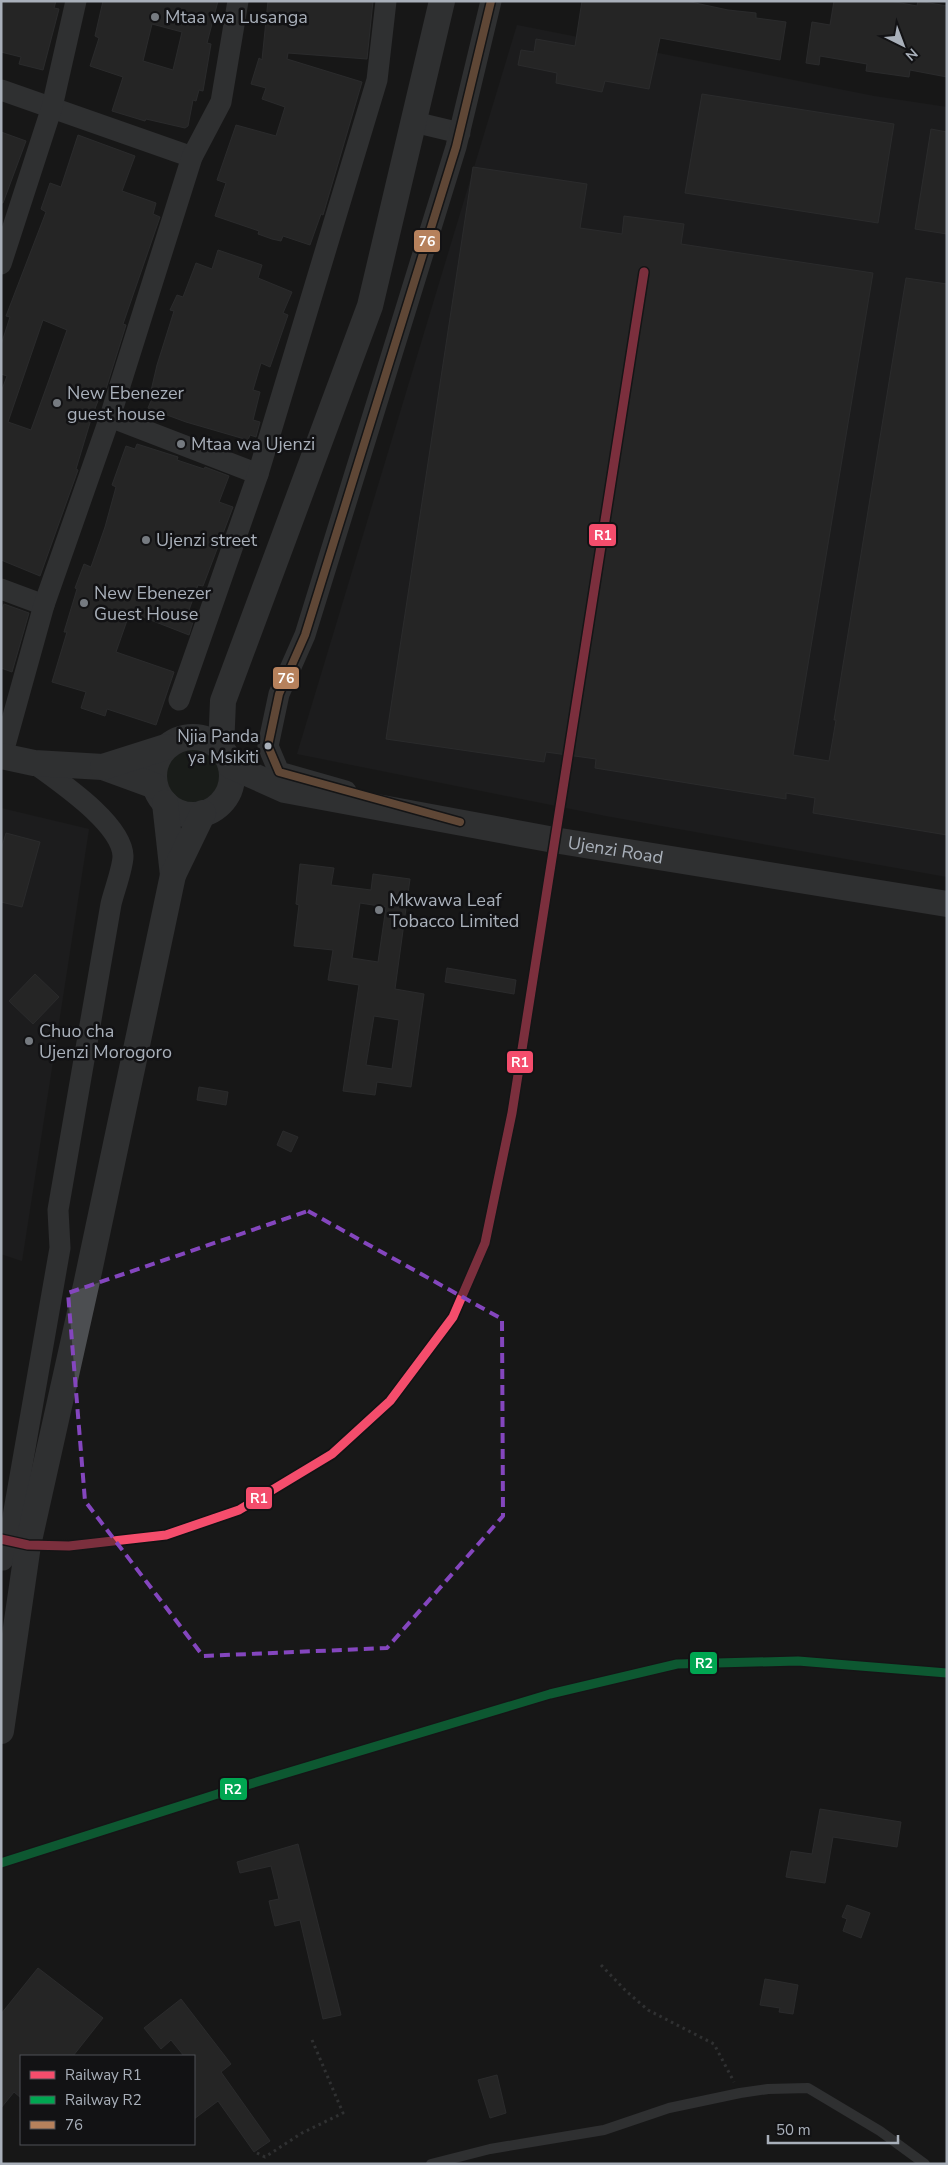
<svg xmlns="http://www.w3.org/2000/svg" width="948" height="2165" font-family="'Nunito Sans',sans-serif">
<rect width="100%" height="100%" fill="#181818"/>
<!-- built -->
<g fill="#222224">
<polygon points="517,25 874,96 947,107 947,877 606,816 297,754"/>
<polygon points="1,808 89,829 22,1261 1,1254"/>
</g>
<!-- green -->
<circle fill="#1c231c" cx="194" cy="775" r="31"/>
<!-- building -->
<g fill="#363637" stroke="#414244" fill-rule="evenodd">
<polygon points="1,1 56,1 54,8 59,9 43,70 19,64 21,57 1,52"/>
<path d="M103 1H218L207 43 211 44 203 91 199 90 196 101 193 100 188 126 185 128 146 119 145 121 112 111 123 77 90 66 99 38 95 36ZM152 24 182 32 173 70 143 61Z"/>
<polygon points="268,1 373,1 367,59 288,53 287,59 362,82 323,215 321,214 310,245 283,236 281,241 272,239 258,234 259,231 215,216 226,183 217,180 236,125 276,136 285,107 262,99 266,88 251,84 259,58 262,60"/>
<polygon points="582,1 686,1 728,10 756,13 756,18 786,22 780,60 660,38 649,89 605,81 602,92 556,83 557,73 518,65 521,50 534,52 536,39 575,46"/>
<polygon points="834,1 890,1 917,6 918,1 947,6 947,77 910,70 909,77 866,71 867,64 820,56 819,65 806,63 812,22 830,25"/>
<polygon points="702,94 894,124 878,223 685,193"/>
<polygon points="931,129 947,132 947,234 915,229"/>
<polygon points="1,132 26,141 3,203 1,203"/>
<path d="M78 135 135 156 122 191 156 203 153 214 160 217 123 324 126 325 105 392 102 391 92 416 76 469 78 470 40 576 1 560V392L7 376 1 374V345L10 317 6 316 46 212 41 209 50 183 61 187ZM43 320 67 330 31 430 8 422Z"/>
<polygon points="473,167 587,184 580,228 622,234 624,216 684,224 681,244 873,273 793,755 829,761 836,720 834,720 906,278 947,284 947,835 813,813 815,798 786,793 786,799 595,768 596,759 546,752 544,762 386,739"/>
<polygon points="218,250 262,265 258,278 292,292 283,313 288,315 270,367 261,363 253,390 260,392 253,420 260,422 256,437 250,435 248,440 186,422 148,408 153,396 150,395 157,365 174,311 170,310 177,295 183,297 196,263 212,269"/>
<polygon points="137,444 178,457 177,460 204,469 205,467 229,476 219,502 233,507 203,586 198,585 189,610 196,612 189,635 130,612 116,652 174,672 156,725 107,709 105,716 81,708 86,692 52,682 67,632 64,632 77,589 75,588 84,564 91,567 105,527 116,487 112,485 126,446 135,449"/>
<polygon points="4,604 29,613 12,672 1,668 1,612"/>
<polygon points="6,833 40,842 22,907 1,902 1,850"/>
<path d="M300 864 334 868 331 885 371 890 373 874 410 879 395 989 424 994 411 1087 377 1082 375 1095 343 1091 359 985 328 980 333 950 294 946 299 905 296 904ZM360 903 386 907 378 962 352 958ZM374 1016 399 1020 392 1069 366 1065Z"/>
<polygon points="447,968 516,980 514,994 445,982"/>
<polygon points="35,974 59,997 33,1024 9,1001"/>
<polygon points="199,1087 228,1092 226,1105 197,1100"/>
<polygon points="283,1131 298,1137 291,1152 277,1145"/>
<polygon points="820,1809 901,1822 897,1847 833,1837 825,1883 786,1877 791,1851 812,1854"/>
<polygon points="298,1844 341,2015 323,2019 300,1920 275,1926 269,1901 279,1899 271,1866 240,1873 237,1862"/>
<polygon points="847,1905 870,1913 861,1938 843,1931 847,1919 842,1917"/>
<polygon points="38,1968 103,2018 73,2056 21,2056 21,2098 14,2092 1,2108 1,2014"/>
<polygon points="765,1979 798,1985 793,2014 779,2012 780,2008 760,2005"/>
<polygon points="181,1999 231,2064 221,2072 270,2141 254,2152 218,2101 194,2119 194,2056 184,2056 171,2040 161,2049 144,2028"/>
<polygon points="497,2075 506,2113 490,2118 478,2080"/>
</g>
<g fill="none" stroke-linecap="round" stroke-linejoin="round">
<!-- path -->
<g stroke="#4e5053" stroke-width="3" stroke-dasharray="2.5 4" stroke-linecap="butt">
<polyline points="601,1965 626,1991 648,2010 714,2044 734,2082"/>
<polyline points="257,2153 265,2157 302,2133 343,2113 312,2040"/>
</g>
<!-- service -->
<polyline stroke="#4c4e51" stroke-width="10" points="431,2164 490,2149 604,2130 669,2108 740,2093 768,2089 808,2088 880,2131 925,2164"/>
<!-- minor -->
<g stroke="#4c4e51" stroke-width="21">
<polyline points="1,90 192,157"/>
<polyline points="414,122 460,133"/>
<polyline points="1,264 52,107 76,1"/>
<polyline points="110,417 258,474"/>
<polyline points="1,589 44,605"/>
<polyline points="179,700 258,474 377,80 386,1"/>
<polyline points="2,756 44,605 110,417 192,157 221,102 238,1"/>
<polyline points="346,791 279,772 268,746 279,694 305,635 456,147 491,1"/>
<path d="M3 1560 11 1528 60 1248 58 1210 111 904C114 891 123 868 123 856 122 823 58 781 34 763"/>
</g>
<!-- tertiary -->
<g stroke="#4c4e51" stroke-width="26">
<circle cx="193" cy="776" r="39"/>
<polyline points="221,748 223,701 370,306 442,1"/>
<polyline points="1,756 34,763 103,767 155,786"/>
<path id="s1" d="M231 766 285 790 554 840 947 904"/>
<polyline points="103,767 166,747"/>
<polyline points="165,803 173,875"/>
<polyline points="1,1731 28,1545 87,1281 173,875 203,813"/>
</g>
<!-- bus-1 casing -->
<g stroke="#121214" stroke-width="11">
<polyline id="bus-1" points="460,822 279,772 268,746 279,694 305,635 456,147 491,1"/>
</g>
<!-- bus-1 -->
<use href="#bus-1" stroke="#b6815c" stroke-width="8"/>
<!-- rail-1 casing -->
<g stroke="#121214" stroke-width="12">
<polyline id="rail-1" points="1,1539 28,1545 69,1546 166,1535 239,1510 332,1454 390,1401 453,1317 485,1243 512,1113 644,272"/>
</g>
<!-- rail-2 casing -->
<g stroke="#121214" stroke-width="12">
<polyline id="rail-2" points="1,1863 230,1790 550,1694 677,1664 798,1661 947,1673"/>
</g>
<!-- rail-1 -->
<use href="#rail-1" stroke="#f44d6c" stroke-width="9"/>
<!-- rail-2 -->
<use href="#rail-2" stroke="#00a651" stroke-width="9"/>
</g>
<!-- marked area -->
<path d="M0 0H948V2165H0ZM308 1211 502 1319 503 1516 387 1648 203 1656 85 1501 68 1293Z" fill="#181818" fill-opacity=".55" fill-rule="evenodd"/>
<path fill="none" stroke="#8446be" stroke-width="4" stroke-dasharray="10 6" stroke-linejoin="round" d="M308 1211 502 1319 503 1516 387 1648 203 1656 85 1501 68 1293Z"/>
<!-- markers -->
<g fill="#767b81" stroke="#121214" stroke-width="2">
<circle cx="155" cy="17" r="5"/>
<circle cx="57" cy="403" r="5"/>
<circle cx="181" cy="444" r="5"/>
<circle cx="146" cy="540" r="5"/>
<circle cx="84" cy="603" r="5"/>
<circle cx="379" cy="910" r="5"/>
<circle cx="29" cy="1041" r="5"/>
</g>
<circle fill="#a9b0ba" stroke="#121214" stroke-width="2" cx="268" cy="746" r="4.5"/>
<g text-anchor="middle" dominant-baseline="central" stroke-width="5" stroke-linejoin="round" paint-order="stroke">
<!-- bus labels -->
<g font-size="17" fill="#a9b0ba" stroke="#121214" text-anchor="end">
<text x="259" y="736">Njia Panda<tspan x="259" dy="21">ya Msikiti</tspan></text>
</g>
<!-- poi labels -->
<g font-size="18" fill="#a9b0ba" stroke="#121214" text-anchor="start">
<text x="165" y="17">Mtaa wa Lusanga</text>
<text x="67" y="393">New Ebenezer<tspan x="67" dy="21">guest house</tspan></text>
<text x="191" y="444">Mtaa wa Ujenzi</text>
<text x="156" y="540">Ujenzi street</text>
<text x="94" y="593">New Ebenezer<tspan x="94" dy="21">Guest House</tspan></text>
<text x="389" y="900">Mkwawa Leaf<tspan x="389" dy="21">Tobacco Limited</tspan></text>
<text x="39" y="1031">Chuo cha<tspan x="39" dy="21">Ujenzi Morogoro</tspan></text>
</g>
<!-- street labels -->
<g font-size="18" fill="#a9b0ba" stroke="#121214">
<text stroke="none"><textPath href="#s1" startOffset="395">Ujenzi Road</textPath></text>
</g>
</g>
<g stroke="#121214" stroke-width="2">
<rect x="413" y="229" width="28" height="24" rx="5" fill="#b6815c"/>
<rect x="588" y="523" width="29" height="24" rx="5" fill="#f44d6c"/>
<rect x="272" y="666" width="28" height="24" rx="5" fill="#b6815c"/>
<rect x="506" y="1050" width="28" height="24" rx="5" fill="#f44d6c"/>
<rect x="245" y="1486" width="28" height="24" rx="5" fill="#f44d6c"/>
<rect x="689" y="1651" width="29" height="24" rx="5" fill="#00a651"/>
<rect x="219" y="1777" width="29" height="24" rx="5" fill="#00a651"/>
</g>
<g font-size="14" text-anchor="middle" font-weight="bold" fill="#fff">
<text x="427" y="246">76</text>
<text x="603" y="540">R1</text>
<text x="286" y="683">76</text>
<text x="520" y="1067">R1</text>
<text x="259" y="1503">R1</text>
<text x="704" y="1668">R2</text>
<text x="233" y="1794">R2</text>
</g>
<!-- border -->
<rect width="948" height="2165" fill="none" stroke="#a9b0ba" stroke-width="5"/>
<!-- legend -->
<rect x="20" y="2055" width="175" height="90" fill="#121214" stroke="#4e5156"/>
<rect x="30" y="2071" width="25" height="8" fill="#f44d6c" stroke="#4e5156"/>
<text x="65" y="2080" font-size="15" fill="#a9b0ba">Railway R1</text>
<rect x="30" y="2096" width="25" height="8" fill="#00a651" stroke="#4e5156"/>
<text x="65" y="2105" font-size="15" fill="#a9b0ba">Railway R2</text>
<rect x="30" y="2121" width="25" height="8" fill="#b6815c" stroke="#4e5156"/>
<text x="65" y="2130" font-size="15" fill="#a9b0ba">76</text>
<!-- north arrow -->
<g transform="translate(903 45) rotate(138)" stroke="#121214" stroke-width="4" paint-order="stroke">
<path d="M0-4L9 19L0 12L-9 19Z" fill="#a9b0ba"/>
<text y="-8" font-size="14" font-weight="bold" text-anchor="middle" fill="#a9b0ba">N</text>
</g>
<!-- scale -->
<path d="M768 2135v8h130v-8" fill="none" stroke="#a9b0ba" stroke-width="2.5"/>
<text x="776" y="2135" font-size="15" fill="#a9b0ba" stroke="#121214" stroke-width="4" paint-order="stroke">50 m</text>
</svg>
